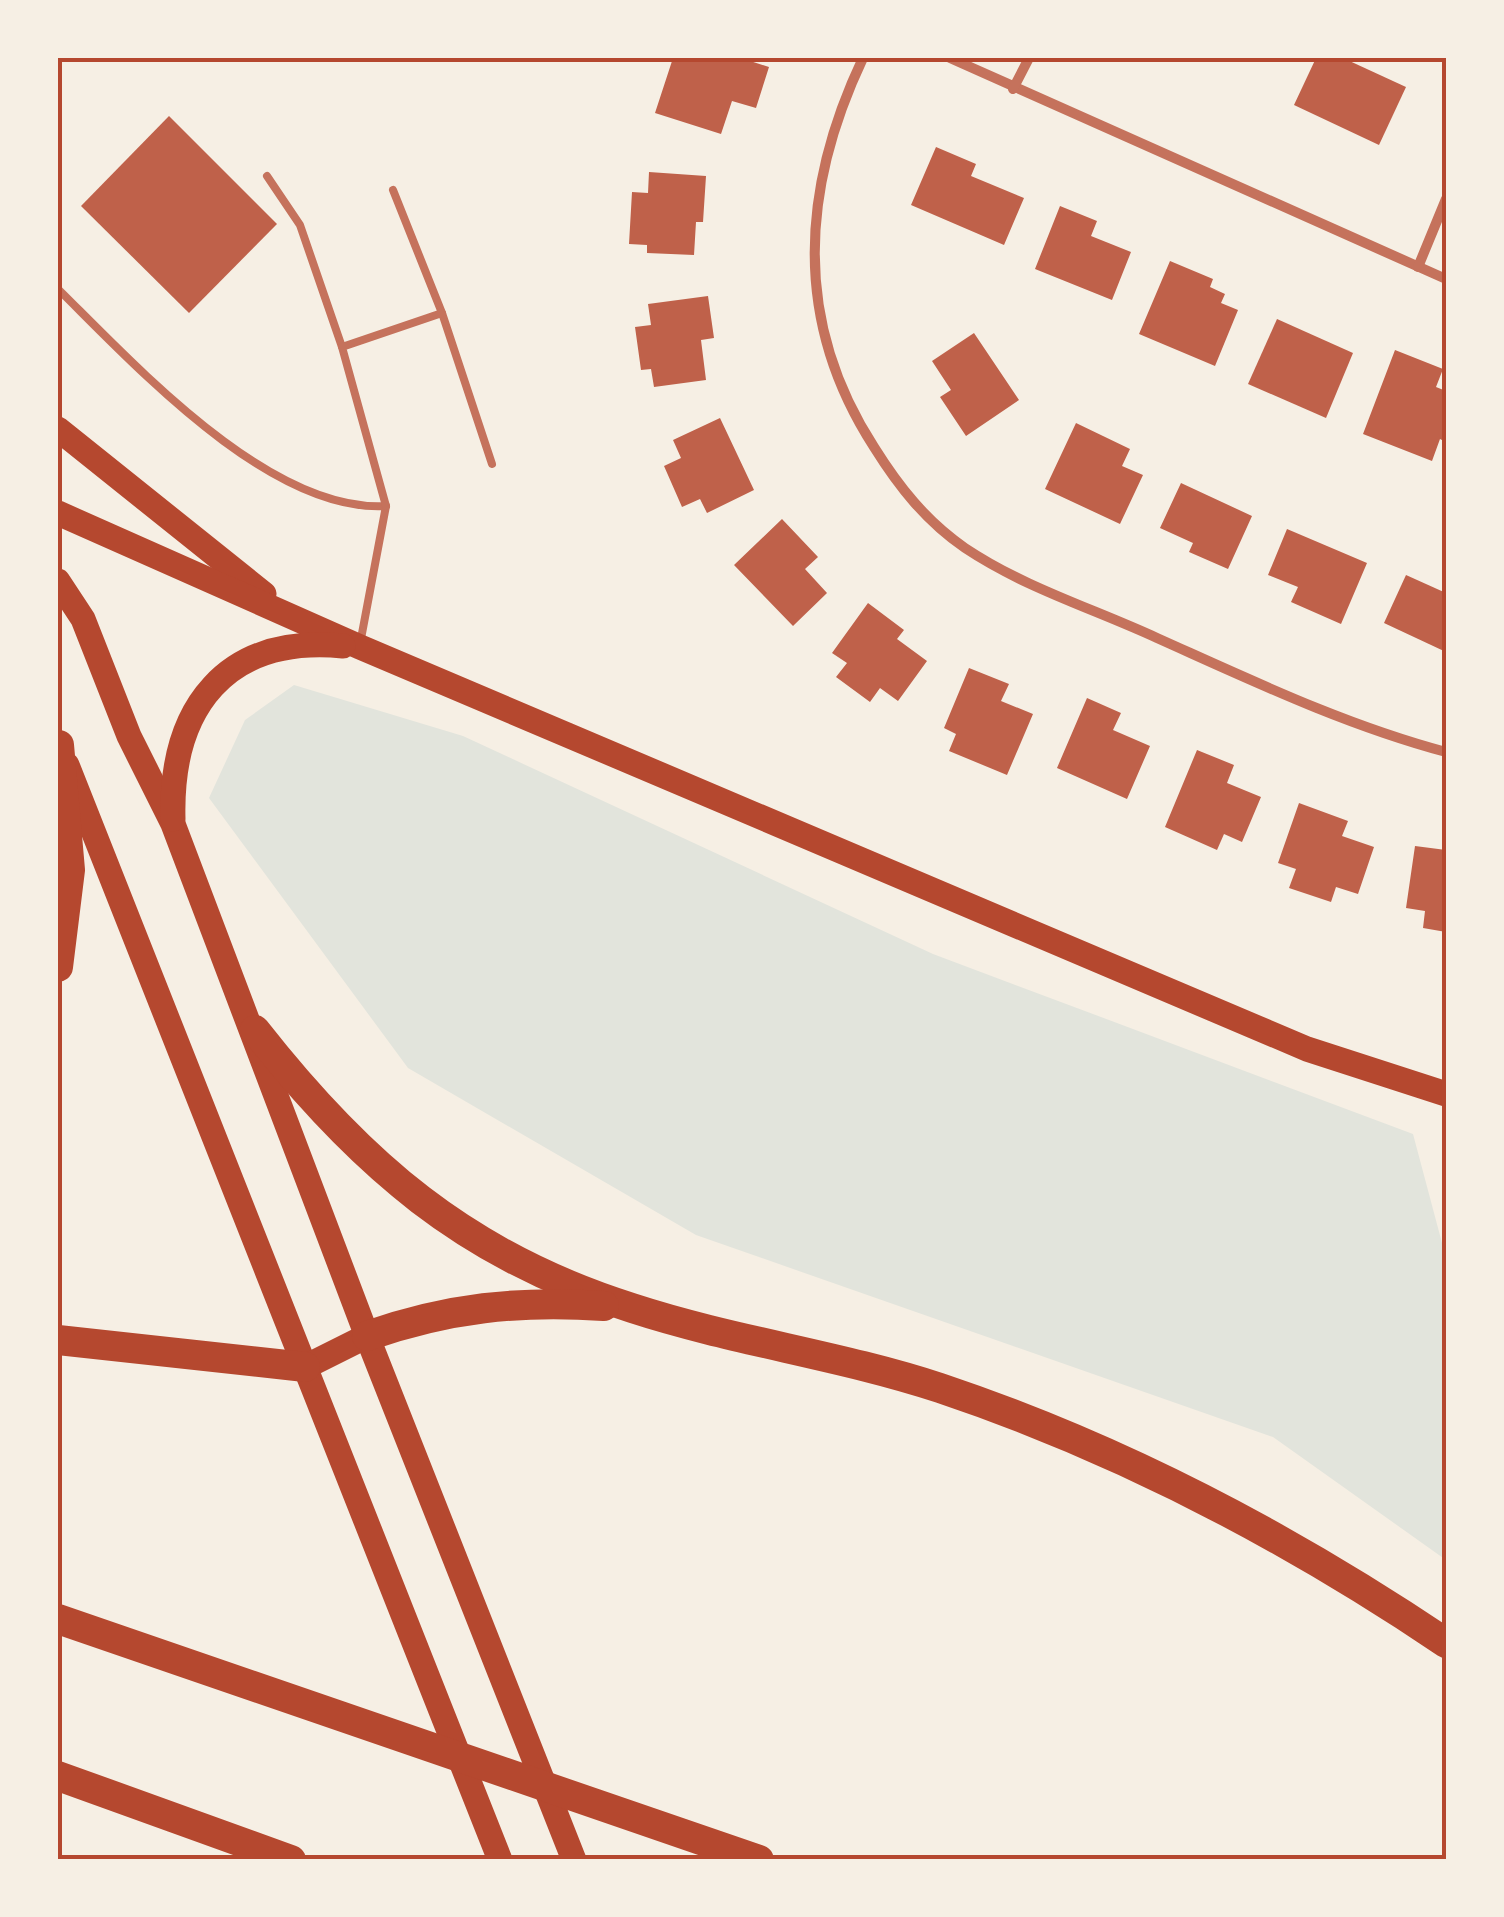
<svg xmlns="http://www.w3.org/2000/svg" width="1504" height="1917" font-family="'Varela Round',sans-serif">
<rect width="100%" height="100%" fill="#f6efe4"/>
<!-- green -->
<polygon fill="#e2e4dc" points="294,685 463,736 933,954 1413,1134 1446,1258 1446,1560 1273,1437 696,1235 408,1068 209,798 245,720"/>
<!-- building -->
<g fill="#bf614a">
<polygon points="673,58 741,58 769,67 756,108 732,101 721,134 655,113"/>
<polygon points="1316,58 1343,58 1406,87 1379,145 1294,105"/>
<polygon points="169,116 277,224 189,313 81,206"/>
<polygon points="936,147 976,164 971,176 1024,198 1004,245 911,205"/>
<polygon points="649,172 706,176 703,222 696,222 694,255 647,253 647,245 629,244 632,192 648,193"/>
<polygon points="1060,206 1097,221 1091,236 1131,252 1112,300 1035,269"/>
<polygon points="1170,261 1213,279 1210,287 1225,294 1221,303 1238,310 1215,366 1139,334"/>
<polygon points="708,296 714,338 701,340 706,380 654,387 651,369 641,370 635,327 651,325 648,304"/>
<polygon points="1277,319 1353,353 1326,418 1248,384"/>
<polygon points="974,333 1019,400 966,436 940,397 951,390 932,361"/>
<polygon points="1395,350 1443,369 1436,387 1446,391 1446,442 1440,439 1432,461 1363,434"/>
<polygon points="720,418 754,490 707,513 700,499 682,507 664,466 681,458 673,440"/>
<polygon points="1076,423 1130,449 1122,466 1143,475 1120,524 1045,489"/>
<polygon points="1181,483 1252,516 1228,569 1189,552 1193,543 1160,528"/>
<polygon points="782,519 818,557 805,569 827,593 793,626 734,565"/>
<polygon points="1287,529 1367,563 1341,624 1291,602 1298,587 1268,575"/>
<polygon points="1406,575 1446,593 1446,652 1384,623"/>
<polygon points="868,603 904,630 897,639 927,661 898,701 880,688 870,702 836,677 847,663 832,653"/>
<polygon points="969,668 1009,684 1001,701 1033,714 1007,775 949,751 956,734 944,728"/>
<polygon points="1087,698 1121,713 1113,730 1150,746 1127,799 1057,768"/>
<polygon points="1197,750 1234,765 1227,783 1261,797 1242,842 1224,834 1217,850 1165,827"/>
<polygon points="1299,803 1348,821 1342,836 1374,847 1358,894 1336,887 1331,902 1289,888 1296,869 1278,863"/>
<polygon points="1415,846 1446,850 1446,932 1423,928 1425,911 1406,908"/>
</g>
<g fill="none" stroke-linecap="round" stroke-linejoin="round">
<!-- service -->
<g stroke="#c5725c" stroke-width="8">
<polyline points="267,176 300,225 342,347"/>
<path d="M58 289C135 365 270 513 386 506L360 644"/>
<polyline points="442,313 492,464"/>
<polyline points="386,506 342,347 442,313 393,190"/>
</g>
<!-- minor -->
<g stroke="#c5725c" stroke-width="10">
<path d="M863 58C801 189 793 322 874 447 899 487 926 521 965 548 1025 588 1092 608 1157 638 1253 681 1345 725 1446 752"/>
<polyline points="950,58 1446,279"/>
<polyline points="1013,89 1029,58"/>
<polyline points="1418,267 1446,199"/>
</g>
<!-- primary -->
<g stroke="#b5482f" stroke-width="25">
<polyline points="58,429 264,594"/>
<polyline points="58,513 360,647 1307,1049 1446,1094"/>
<polyline points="58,581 83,619 129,736 173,824 367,1336 574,1860"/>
<polyline points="67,765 500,1860"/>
<path d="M173 819C170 707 226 635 343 646"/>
<polyline points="305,1367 367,1336"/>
</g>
<!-- motorway -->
<g stroke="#b5482f" stroke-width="30">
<polyline points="58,967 70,870 59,745"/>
<path d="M255 1030C360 1164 466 1256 632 1308 733 1341 840 1355 940 1388 1119 1448 1290 1538 1446 1643"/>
<path d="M367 1336C447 1308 519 1300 604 1306"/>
<polyline points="58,1340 305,1367"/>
<polyline points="58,1619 759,1860"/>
<polyline points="58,1776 291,1860"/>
</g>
</g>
<!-- border -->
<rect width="1504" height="1917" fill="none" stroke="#f6efe4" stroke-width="120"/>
<rect x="60" y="60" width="1384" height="1797" fill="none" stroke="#b5482f" stroke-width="4"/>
</svg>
